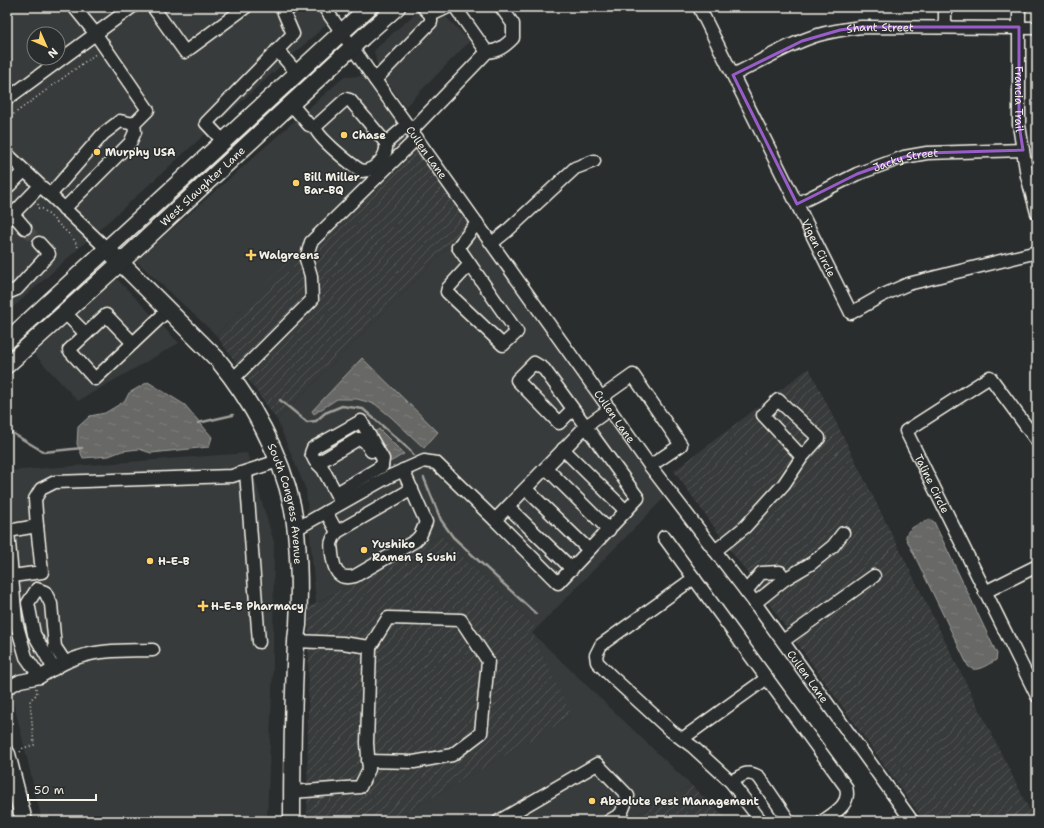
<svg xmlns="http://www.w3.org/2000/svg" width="1044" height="828" font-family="'Shantell Sans',sans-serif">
<defs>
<pattern id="industrial-furrows" width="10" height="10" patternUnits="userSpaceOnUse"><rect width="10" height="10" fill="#373a3a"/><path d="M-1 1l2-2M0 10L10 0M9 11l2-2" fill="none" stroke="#555756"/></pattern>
<pattern id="water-ripples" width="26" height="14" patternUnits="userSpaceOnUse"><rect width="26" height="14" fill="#676866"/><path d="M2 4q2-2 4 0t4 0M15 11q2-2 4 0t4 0" fill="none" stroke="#7d7e7c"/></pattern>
</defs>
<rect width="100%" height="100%" fill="#2a2d2e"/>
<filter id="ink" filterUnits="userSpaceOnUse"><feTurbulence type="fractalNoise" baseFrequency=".025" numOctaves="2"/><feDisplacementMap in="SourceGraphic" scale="8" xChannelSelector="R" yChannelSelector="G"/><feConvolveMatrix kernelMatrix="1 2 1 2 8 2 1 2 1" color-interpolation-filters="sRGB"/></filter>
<g filter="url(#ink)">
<!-- built -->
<g fill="#373a3a" fill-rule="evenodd">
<path d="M7 7H346L7 313ZM34 34H58V58H34Z"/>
<polygon points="423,7 436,7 470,41 405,107 378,69 374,51 387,38"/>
<polygon points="363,76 411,137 216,335 136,261 344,77"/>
<polygon points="472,223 602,411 665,497 537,628 441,535 316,603 306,490 277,420"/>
<polygon points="116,278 179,343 78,401 34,354"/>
<polygon points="247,453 274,542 273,666 267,821 42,821 7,675 7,471"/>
<polygon points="532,633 691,785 626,821 392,821 571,716"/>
</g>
<!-- industrial -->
<g fill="url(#industrial-furrows)">
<polygon points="411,137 472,223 277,420 216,335"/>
<polygon points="809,368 1035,821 924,821 674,471"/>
<polygon points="441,535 537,628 532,633 572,716 392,821 307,821 309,607"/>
<polygon points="691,785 729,821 626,821"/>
</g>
<!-- water -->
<g fill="url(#water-ripples)" stroke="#9f9f9a">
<polygon points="362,358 438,432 424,448 391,417 375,404 357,399 337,399 314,414 312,411"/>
<polygon points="148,382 185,405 212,437 209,447 151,453 139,449 122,451 109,456 83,458 77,444 78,427 90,416 105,413 125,401 129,393"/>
<polygon points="379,429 404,454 390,462 373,433"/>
<path d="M930 519 934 522 997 654 996 660 993 662C986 665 975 674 968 666L906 538C905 528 922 523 930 519Z"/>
</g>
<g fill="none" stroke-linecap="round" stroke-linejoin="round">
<!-- stream -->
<g stroke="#9f9f9a" stroke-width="2.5">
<polyline points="280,400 307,422 316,421 325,413 342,406 363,409 410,450 413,455"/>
<polyline points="198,423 233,415"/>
<polyline points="7,430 44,452 82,448"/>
<polyline points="424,478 441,520 453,537 536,614"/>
</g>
<!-- minor-tunnel -->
<polyline stroke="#484a4a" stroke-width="12" stroke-dasharray="12 6" stroke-linecap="butt" points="25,228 39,243"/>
<!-- minor casing -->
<g stroke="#f4f1e8" stroke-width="15">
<g id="minor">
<polyline points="153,7 185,52 246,7"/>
<path id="s1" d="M324 7 375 80 650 466 755 603 912 821"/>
<polyline points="455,7 487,52"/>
<path id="s2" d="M699 7 851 313 881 296 908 284 1037 252"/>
<polyline points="945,7 945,27"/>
<path id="s3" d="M1019 7V125L1027 176 1037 213"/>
<polyline points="431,15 448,7"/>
<polyline points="277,50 297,73"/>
<path id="s4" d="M733 75C760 62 788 44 818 35 832 31 846 29 861 27L1037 28"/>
<polyline points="375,80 431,22 431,15 423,7"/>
<polyline points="7,99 132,7"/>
<polyline points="291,104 309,125 315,127 346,99 350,100 386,143 407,125"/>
<path d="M315 127C318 138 351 165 362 171 375 171 388 156 386 143"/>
<path d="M411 131 487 52C499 51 505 46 513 38V24L501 7"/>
<polyline points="223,141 206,123 293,34 284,13 291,7"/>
<polyline points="7,154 106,248"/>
<polyline points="7,188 24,171"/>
<polyline points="50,195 103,134 120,121 134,124"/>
<path id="s5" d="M797 204 857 174 904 157 927 153 1023 150"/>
<polyline points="64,209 130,143 135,132 134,124 148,110 95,33 74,7"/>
<polyline points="13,214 40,186"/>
<polyline points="7,220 13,214 25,228"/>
<polyline points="492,243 507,231 575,168 594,161"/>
<polyline points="470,264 448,288 447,292 503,345 517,332 458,247 477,223"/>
<polyline points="7,293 17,289 49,254 39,243"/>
<polyline points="65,313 86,334 69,350 95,379 167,311"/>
<polyline points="86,334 106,315 133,343"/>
<polyline points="233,379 312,300 311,276 306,259 311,242 417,138"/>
<polyline points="602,397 633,375 681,445 650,466"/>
<polyline points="573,409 559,423 517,380 534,363 544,369 638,498 558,583 495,520 586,426 610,409"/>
<path id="s6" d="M1037 441 990 377 906 431 1037 696"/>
<polyline points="563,449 626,511"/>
<path d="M318 463 358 439C365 438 368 446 371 451"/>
<polyline points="546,468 609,530"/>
<path d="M403 470 426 522 420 536 415 541 355 576C337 581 334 569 332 554 332 549 330 544 332 541 333 538 335 535 337 532L412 489"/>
<polyline points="246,472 259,642"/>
<polyline points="526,489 589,550"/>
<polyline points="337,493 382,466"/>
<polyline points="341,503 323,469 315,461 311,453 313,448 361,421 383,459 382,466"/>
<polyline points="508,507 572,569"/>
<polyline points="326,512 337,532"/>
<polyline points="296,529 388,477 424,461 436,463 495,520"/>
<path d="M664 537 846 787C851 804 836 812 823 821"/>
<polyline points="715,551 745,527 784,484 802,457 819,438 778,400 763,415 802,457"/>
<polyline points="12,576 42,572 37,526"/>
<polyline points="694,578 605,642 601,645 596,655 597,662 611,676 671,731 693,747 731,782 761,821"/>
<polyline points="746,591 761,573 780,572 785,579"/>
<polyline points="985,592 1037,566"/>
<polyline points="755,603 785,579 812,563 833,546 843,533"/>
<polyline points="783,641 874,576"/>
<path d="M153 650C129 651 102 649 79 657 65 661 53 669 40 677L26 657 16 622 8 531 37 526 35 499 41 489 55 482 232 476 278 461"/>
<polyline points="54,669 34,634 28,603 37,589 45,592 51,604 55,647 65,662"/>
<polyline points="7,688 20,681 40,677"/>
<polyline points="682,739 767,678"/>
<polyline points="368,761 414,762 452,755 481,733 488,661 461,620 388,618 370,647"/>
<path d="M731 782C741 776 747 769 759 777L789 821"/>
<polyline points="292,792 360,787 369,769 367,743 370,647 342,643 296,641"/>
<polyline points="499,821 597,764 628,796 621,814 609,821"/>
</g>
</g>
<!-- major casing -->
<g stroke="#f4f1e8" stroke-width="19">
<g id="major">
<path id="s7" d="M106 248 218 360C251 400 281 454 292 505 299 540 300 588 298 625 297 631 296 637 296 643 293 702 292 762 292 821"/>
<polyline points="7,341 369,7"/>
<path id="s8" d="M7 365 121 262 363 37 397 7"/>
<polyline points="7,754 24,821"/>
</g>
</g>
<!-- path -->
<g stroke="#f4f1e8" stroke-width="1.5" stroke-dasharray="1 3" stroke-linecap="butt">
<polyline points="7,119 97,53"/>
<polyline points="38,204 38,208 43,209 73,238 79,249"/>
<polyline points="7,662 8,676"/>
<polyline points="20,752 23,748 34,745 30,700 37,694 36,688"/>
</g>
<!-- minor -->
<use href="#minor" stroke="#2a2d2e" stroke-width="12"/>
<!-- major -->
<use href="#major" stroke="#2a2d2e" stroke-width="16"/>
</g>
</g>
<!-- marked area -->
<path fill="none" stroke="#995dc9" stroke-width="3" stroke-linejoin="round" d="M861 27H1019V125L1023 150 927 153 904 157 857 174 797 204 733 75 802 41 840 30Z"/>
<!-- markers -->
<g fill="#ffd166" stroke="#2a2d2e" stroke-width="1.5">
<circle cx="344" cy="135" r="4"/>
<circle cx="97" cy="152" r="4"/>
<circle cx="296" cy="183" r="4"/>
<path d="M249 249h4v4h4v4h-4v4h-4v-4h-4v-4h4z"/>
<circle cx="364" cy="550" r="4"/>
<circle cx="150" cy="561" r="4"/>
<path d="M201 600h4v4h4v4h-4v4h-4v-4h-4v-4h4z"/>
<circle cx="592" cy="801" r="4"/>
</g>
<g text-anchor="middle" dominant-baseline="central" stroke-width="3" stroke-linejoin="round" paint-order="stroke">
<!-- street labels -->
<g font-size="11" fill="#f4f1e8" stroke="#2a2d2e">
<text stroke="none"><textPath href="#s4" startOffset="157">Shant Street</textPath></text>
<text stroke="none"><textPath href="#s3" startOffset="92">Francia Trail</textPath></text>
<text stroke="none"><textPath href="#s1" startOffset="178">Cullen Lane</textPath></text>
<text stroke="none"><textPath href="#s5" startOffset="118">Jacky Street</textPath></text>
<text stroke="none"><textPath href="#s8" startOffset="265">West Slaughter Lane</textPath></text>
<text stroke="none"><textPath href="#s2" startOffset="269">Vigen Circle</textPath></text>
<text stroke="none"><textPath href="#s1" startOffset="502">Cullen Lane</textPath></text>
<text stroke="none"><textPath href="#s6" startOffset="238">Taline Circle</textPath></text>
<text stroke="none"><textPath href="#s7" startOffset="320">South Congress Avenue</textPath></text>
<text stroke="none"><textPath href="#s1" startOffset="826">Cullen Lane</textPath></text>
</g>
<!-- poi labels -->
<g font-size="11" font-weight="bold" fill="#f4f1e8" stroke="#2a2d2e" text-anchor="start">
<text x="352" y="135">Chase</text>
<text x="105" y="152">Murphy USA</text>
<text x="304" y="177">Bill Miller<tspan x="304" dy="13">Bar-BQ</tspan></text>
<text x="259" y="255">Walgreens</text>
<text x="372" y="544">Yushiko<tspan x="372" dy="13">Ramen &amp; Sushi</tspan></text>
<text x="158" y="561">H-E-B</text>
<text x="211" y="606">H-E-B Pharmacy</text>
<text x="600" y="801">Absolute Pest Management</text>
</g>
</g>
<!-- margin -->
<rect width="1044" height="828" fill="none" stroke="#2a2d2e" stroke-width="24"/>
<rect x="12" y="12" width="1020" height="804" fill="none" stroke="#f4f1e8" stroke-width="1.5" filter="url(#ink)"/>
<!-- north arrow -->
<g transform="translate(46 46) rotate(135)"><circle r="19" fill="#2a2d2e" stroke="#7b7b78"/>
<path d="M0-3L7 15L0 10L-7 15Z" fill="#ffd166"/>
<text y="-6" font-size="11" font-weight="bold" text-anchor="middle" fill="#f4f1e8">N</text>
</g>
<!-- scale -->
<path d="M28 794v6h68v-6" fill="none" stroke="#f4f1e8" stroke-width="2"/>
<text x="34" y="794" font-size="12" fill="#f4f1e8" stroke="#2a2d2e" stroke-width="3" paint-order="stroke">50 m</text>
</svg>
